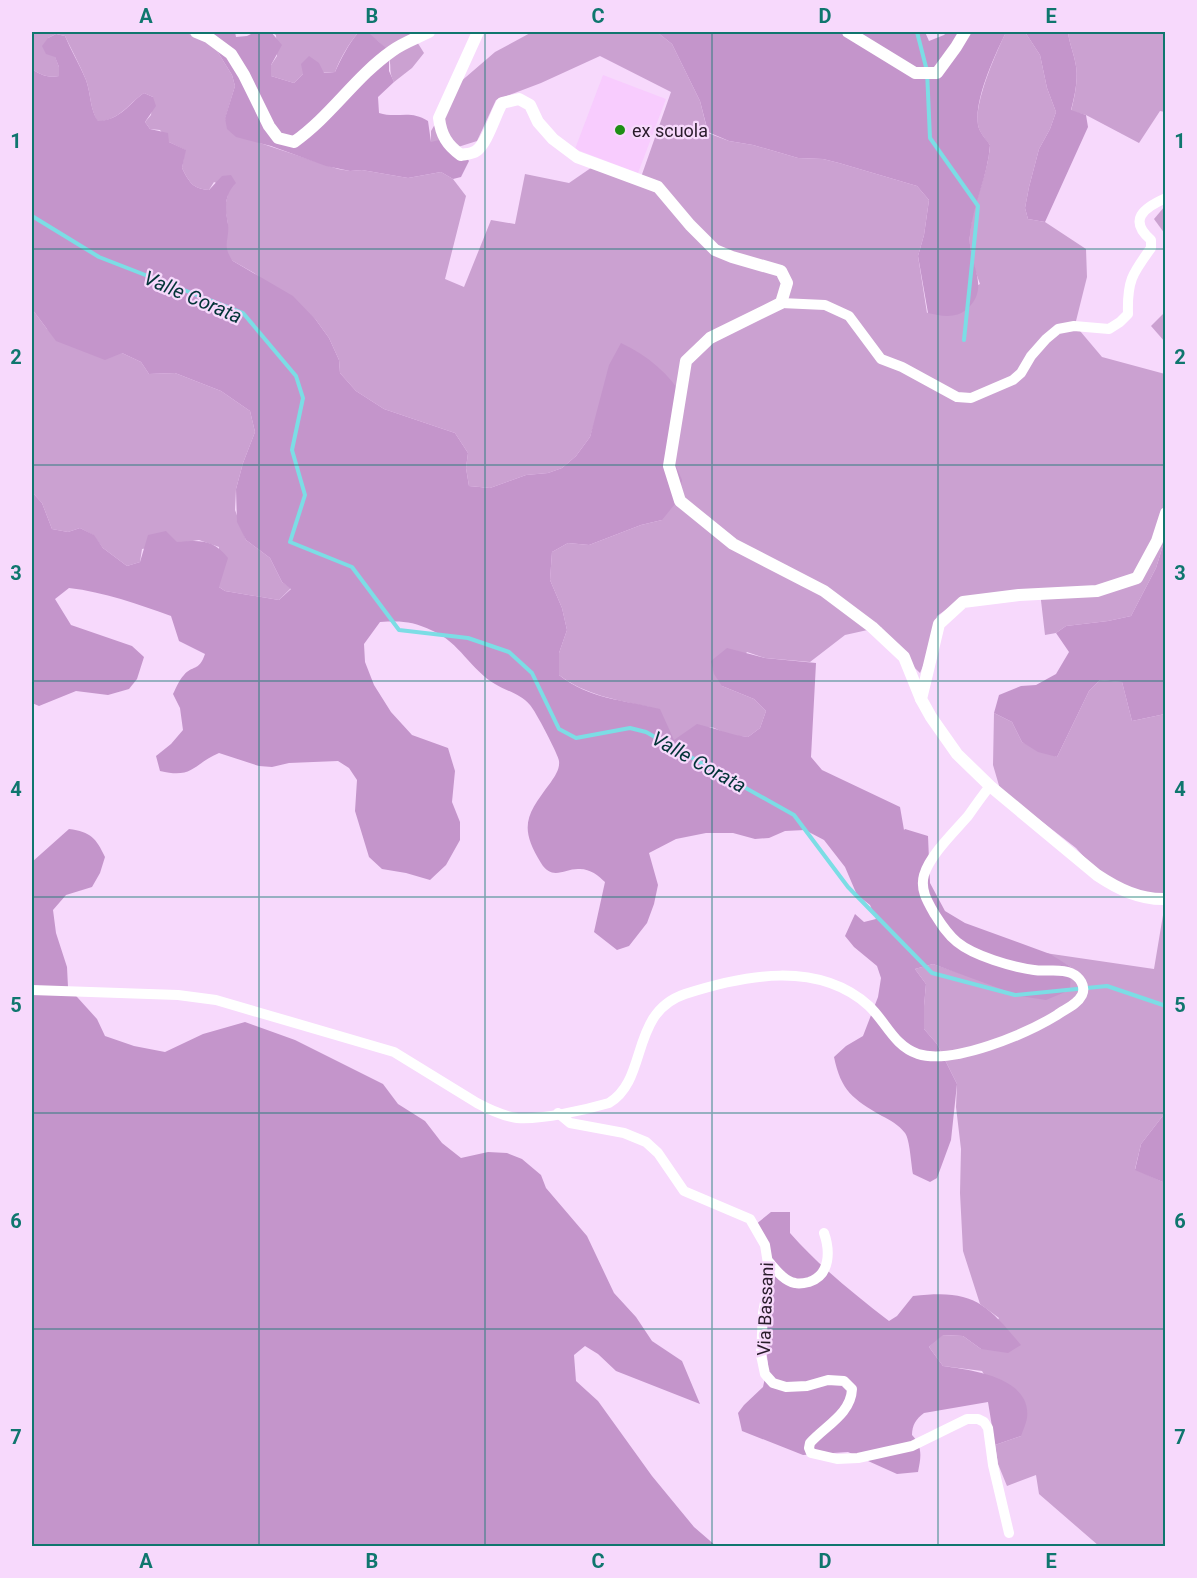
<svg xmlns="http://www.w3.org/2000/svg" width="1197" height="1578" font-family="Roboto,sans-serif">
<rect width="100%" height="100%" fill="#f7d9fc"/>
<!-- built -->
<polygon fill="#f8ccfe" points="603,75 666,99 638,173 575,149"/>
<!-- green -->
<g fill="#cba1d1">
<path d="M32 32H182L205 39 214 46 232 75 235 86 225 119 260 143 338 169 350 171 362 170 408 178 441 172 453 179 466 196 445 279 464 287 491 220 515 224 525 174 569 183 601 161 640 180 671 92 600 56 541 83 496 100 477 141 458 147 431 142V131L459 83 495 52 532 32H657L672 44 700 101 708 133 729 141 753 145 798 158 823 159 839 163 917 186 929 200 924 235 918 256 927 313 980 284C975 270 969 253 970 238 970 208 988 177 990 145 986 140 979 132 978 125 974 102 996 53 1006 32H1025L1040 55 1047 88 1056 112 1050 129 1039 149 1029 187 1025 208 1028 219 1045 222 1086 249 1087 277 1075 325 1102 357 1165 374V539L1156 568 1131 616 1108 621 1066 626 1056 633 1045 635 1040 592 964 597 937 616 932 645 920 673 892 646 881 627 845 635 810 662 765 658 747 652 722 686 754 699 766 711 760 728 748 737 729 735 712 727 684 734 674 741 649 707C617 700 585 695 559 675V653L567 630 562 608 550 580 552 552 568 543 589 545 641 525 662 520 600 405 590 437 576 456 562 468 548 473 526 475 490 488 469 486 466 468 468 453 455 433 384 409 356 391 340 373 339 360 329 338 316 320 254 273 233 261 227 254 225 244 228 225 225 207 229 189 214 182 209 190C193 189 189 182 182 168L185 150 169 142 160 130 150 129 145 122 151 115 153 97 144 93C128 104 121 119 98 122 90 110 91 94 86 80 80 65 72 51 65 36L56 34 48 38 59 67V76C47 78 41 75 32 69Z"/>
<path d="M271 32H417L414 37 424 53 412 68 394 82C388 70 392 68 389 59 385 44 372 34 358 33 349 43 340 59 335 72L303 74 294 83 271 76V65L277 56 276 35Z"/>
<path d="M1068 32H1165V112L1160 111 1139 143 1086 115 1071 111C1075 95 1079 77 1075 61 1073 51 1069 42 1068 32Z"/>
<polygon points="1165,206 1165,234 1154,219"/>
<polygon points="32,309 47,329 122,353 141,362 149,374 175,373 221,391 250,411 255,432 243,463 236,489 235,510 246,540 270,558 282,582 291,588 279,600 225,591 219,587 219,547 199,540 142,549 140,562 127,566 103,548 93,535 80,528 68,532 52,529 42,503 32,492"/>
<polygon points="1165,312 1165,342 1151,326"/>
<polygon points="1100,680 1122,682 1132,721 1165,714 1165,1113 1141,1144 1135,1169 1165,1183 1165,1546 1099,1546 1039,1494 1036,1475 1007,1486 998,1464 995,1445 1021,1436 982,1371 943,1366 929,1347 942,1335 963,1336 981,1349 999,1318 980,1304 963,1251 960,1193 961,1149 956,1107 957,1084 937,1044 924,1029 924,1006 926,984 915,969 933,964 986,982 1071,967 1045,953 1154,969 1165,903 1103,878 1076,848 1000,789 993,765 994,713 1012,722 1022,742 1057,757 1089,691"/>
</g>
<!-- forest -->
<g fill="#c495cb">
<path d="M182 32H235L236 37 247 36 255 32H271L282 45 271 65V76L294 83 303 74 301 64 309 56 319 63 324 73 335 72C341 59 349 43 358 33L370 34 387 49 389 59V71L394 82 378 97 379 113C398 119 409 109 428 121L431 142 447 138 461 150 469 161 461 177 453 179 441 172 408 178 362 170 350 171 326 166 271 146 236 137 227 129 225 118 235 86 232 75 214 46 205 39Z"/>
<path d="M657 32H925L929 41 944 35 947 32H1006C995 55 974 99 978 125 979 132 986 139 990 145 988 176 973 204 970 235 967 262 992 287 967 309 956 319 941 316 928 313L918 256 924 235 929 200 917 186 839 163 823 159 798 158 753 145 729 141 708 132 700 101 672 44Z"/>
<path d="M1025 32H1068C1069 42 1073 51 1075 61 1079 77 1075 94 1071 110L1086 115 1088 127 1045 222 1028 219 1025 208 1029 187 1039 149 1050 129 1056 112 1047 88 1040 55Z"/>
<path d="M56 34 65 36C71 51 80 65 86 80 91 94 90 110 98 121 121 120 128 104 144 93L153 97 156 106 145 122 150 129 168 133 169 142 186 150 182 168C189 182 193 189 209 190L222 176 231 175 236 183C224 195 225 208 228 224 230 240 221 245 233 261L293 296 316 320 329 338 339 360 340 373 356 391 384 409 455 433 468 453 466 468 469 486 490 488 526 475 548 473 562 468 576 456 590 437 609 365 621 343C648 356 669 373 684 399L673 459 682 480 679 499 662 520 641 525 589 545 568 543 552 552 550 580 562 608 567 630 559 653V675C589 699 624 700 660 709L674 740 697 724C715 728 730 735 748 737L760 728 766 711 754 699 722 686 714 674 711 661 727 648 765 658 816 663 811 757 822 770 900 807 904 830 905 829 928 836 930 883 945 911 965 923 1050 954 1071 967 1070 990 1046 1000 1020 996 933 964 915 969 926 984 924 1006V1029L937 1044 957 1084 951 1140 937 1178 930 1182 913 1174C911 1164 910 1140 905 1133 899 1125 890 1120 882 1116 853 1099 841 1091 834 1057L846 1046 863 1036 878 997 881 978 877 966 854 947 845 936 855 914 864 922 876 919 870 905 857 895 845 867 824 840 805 830 785 831 769 838 755 839 733 833H706L676 839 649 853 658 885 654 904 647 923 629 946 617 950 594 932 605 882C598 875 589 868 578 869 564 869 552 881 541 863 518 826 527 814 551 782 555 776 560 769 559 761 559 756 535 710 530 705 521 694 506 691 495 684 471 670 459 642 433 631 411 621 403 621 380 622L364 644 365 662 374 685 391 712 412 735 448 748 455 771 452 802 460 822V840L446 865 430 880 406 873 382 869 369 857 355 811 357 780 349 768 338 761 289 763 272 767 259 766 219 753C192 765 193 779 160 771L156 756 171 744 183 730 180 708 173 694C176 688 179 680 184 675 192 665 199 672 205 654L179 641 171 616C138 604 104 592 69 588L55 599 71 625 132 646 144 657 137 679 129 689 108 695 76 691 39 706 32 703V492L42 503 52 529 68 532 80 528 94 535 103 548 127 566 140 562 148 535 166 531 177 542C200 540 213 539 228 558L219 587 225 591 279 600 291 589 282 582 270 558 246 540 237 522 236 489 243 463 255 432 250 411 221 391 175 373 149 374 141 362 122 353 105 360 56 341 32 309V69C41 75 47 78 59 76V67L55 57 46 54 42 46 48 38Z"/>
<polygon points="1165,539 1165,714 1132,721 1122,682 1100,680 1089,691 1057,757 1038,752 1022,742 1012,722 994,713 999,695 1021,686 1036,685 1056,674 1069,652 1056,633 1066,626 1108,621 1131,616 1156,568"/>
<path d="M69 829C91 832 96 838 105 857L100 873 92 887 66 895 53 910 56 933 67 967 68 987 97 1019 105 1036 134 1046 165 1052 203 1034 245 1022 295 1040 383 1084 398 1104 425 1121 442 1143 461 1158 488 1152 507 1153 522 1159 541 1175 546 1188 587 1236 614 1293 636 1317 652 1341 682 1361 700 1404 616 1371 598 1354 585 1346 574 1355 576 1381 598 1401 652 1476 694 1527 716 1546H32V862Z"/>
<polygon points="1165,1113 1165,1183 1135,1170 1141,1144"/>
<path d="M771 1212H790V1233C819 1266 854 1294 889 1321L897 1316 913 1296C971 1289 985 1301 1021 1345L1008 1353 981 1349 963 1336 943 1335 929 1347 943 1366C971 1370 1032 1377 1027 1418 1026 1424 1023 1430 1021 1436L995 1445 988 1402 924 1413C916 1419 912 1425 912 1435 923 1447 921 1457 918 1472L897 1474 848 1452 803 1455 742 1431 738 1413 744 1405 763 1387 768 1364 761 1310 768 1271 755 1225Z"/>
</g>
<g fill="none" stroke-linecap="round" stroke-linejoin="round">
<!-- stream -->
<g stroke="#7cdde5" stroke-width="4">
<polyline points="917,32 927,71 930,138 978,206 964,340"/>
<polyline points="32,216 99,257 243,313 296,376 303,398 292,450 305,495 290,542 352,567 399,630 468,638 509,652 532,673 559,729 576,738 630,728 646,732 794,815 848,887 932,973 1015,995 1107,986 1166,1006"/>
</g>
<!-- minor -->
<g stroke="#fff" stroke-width="10">
<path d="M781 303 825 305 849 316 881 359 902 367 957 397 971 398 1013 380 1021 373 1031 356 1046 339 1058 329 1074 326 1109 329 1120 322 1128 314C1127 281 1132 274 1151 248V240C1128 220 1143 208 1166 198"/>
<path d="M32 990 178 995 216 1000 394 1052 477 1103C490 1110 503 1116 517 1118 541 1120 585 1110 609 1103 649 1079 629 1013 685 994 744 975 818 960 869 1006 886 1022 894 1046 918 1054 953 1065 1026 1034 1057 1015 1065 1009 1077 1005 1082 995 1086 986 1080 977 1071 973 1060 968 1046 972 1034 970 1012 967 974 956 957 942 947 934 941 924 934 913 927 901 920 889 924 875 930 855 954 832 968 816 975 806 982 796 990 786"/>
<path d="M558 1113 570 1123 624 1133 646 1142 658 1153 684 1191 750 1219 765 1245 770 1276 763 1313 761 1355 765 1374 773 1383 786 1387 807 1386 828 1380 844 1381 852 1389C851 1414 825 1426 810 1443L809 1448 811 1453 837 1459 858 1458 912 1446 967 1419H978L984 1422 988 1428 993 1465 1009 1533"/>
<path d="M769 1262C776 1270 784 1281 795 1283 799 1284 805 1283 809 1282 831 1275 830 1250 824 1233"/>
</g>
<!-- tertiary -->
<g stroke="#fff" stroke-width="12">
<path d="M196 32 208 37 231 54 244 75 269 126 278 138 294 142C331 116 355 77 392 51 403 43 417 38 429 32"/>
<path d="M478 32 439 118C441 135 447 145 461 155 465 154 472 154 476 151 487 144 495 115 502 103L519 99 530 105 538 122 553 139 577 157 658 187 690 225 715 250 732 257 781 271 787 283 781 303 710 338 686 361 669 466 680 501 733 544 824 591 872 627 904 657 921 699"/>
<polyline points="848,32 915,73 937,73 956,47 965,32"/>
<path d="M1166 513 1157 541 1137 578 1097 591 1019 595 963 602 939 624 921 699 931 717 957 754 990 786 1097 875C1118 889 1140 900 1166 899"/>
</g>
</g>
<!-- grid -->
<path fill="none" stroke="#0f766e" stroke-width="1.5" stroke-opacity="0.55" d="M259 32V1546M485 32V1546M712 32V1546M938 32V1546M32 249H1166M32 465H1166M32 681H1166M32 897H1166M32 1113H1166M32 1329H1166"/>
<!-- markers -->
<circle fill="#1d8e14" stroke="#f7d9fc" stroke-width="2" cx="620" cy="130" r="6"/>
<g text-anchor="middle" dominant-baseline="central" stroke-width="4.5" stroke-linejoin="round" paint-order="stroke">
<!-- poi labels -->
<g font-size="18" fill="#281b2a" stroke="#f7d9fc" text-anchor="start">
<text x="632" y="130">ex scuola</text>
</g>
<!-- street labels -->
<g font-size="18" fill="#281b2a" stroke="#f7d9fc">
<text transform="translate(765 1309) rotate(-88)">Via Bassani</text>
</g>
<!-- water labels -->
<g font-size="20" font-style="italic" fill="#023437" stroke="#f7d9fc">
<text transform="translate(193 297) rotate(23)">Valle Corata</text>
<text transform="translate(699 762) rotate(29)">Valle Corata</text>
</g>
</g>
<!-- border -->
<rect width="1197" height="1578" fill="none" stroke="#f7d9fc" stroke-width="66"/>
<rect x="33" y="33" width="1131" height="1512" fill="none" stroke="#0f766e" stroke-width="2"/>
<g font-size="20" text-anchor="middle" font-weight="bold" fill="#0f766e">
<text x="146" y="23">A</text>
<text x="372" y="23">B</text>
<text x="598" y="23">C</text>
<text x="825" y="23">D</text>
<text x="1051" y="23">E</text>
<text x="16" y="148">1</text>
<text x="1180" y="148">1</text>
<text x="16" y="364">2</text>
<text x="1180" y="364">2</text>
<text x="16" y="580">3</text>
<text x="1180" y="580">3</text>
<text x="16" y="796">4</text>
<text x="1180" y="796">4</text>
<text x="16" y="1012">5</text>
<text x="1180" y="1012">5</text>
<text x="16" y="1228">6</text>
<text x="1180" y="1228">6</text>
<text x="16" y="1444">7</text>
<text x="1180" y="1444">7</text>
<text x="146" y="1568">A</text>
<text x="372" y="1568">B</text>
<text x="598" y="1568">C</text>
<text x="825" y="1568">D</text>
<text x="1051" y="1568">E</text>
</g>
</svg>
